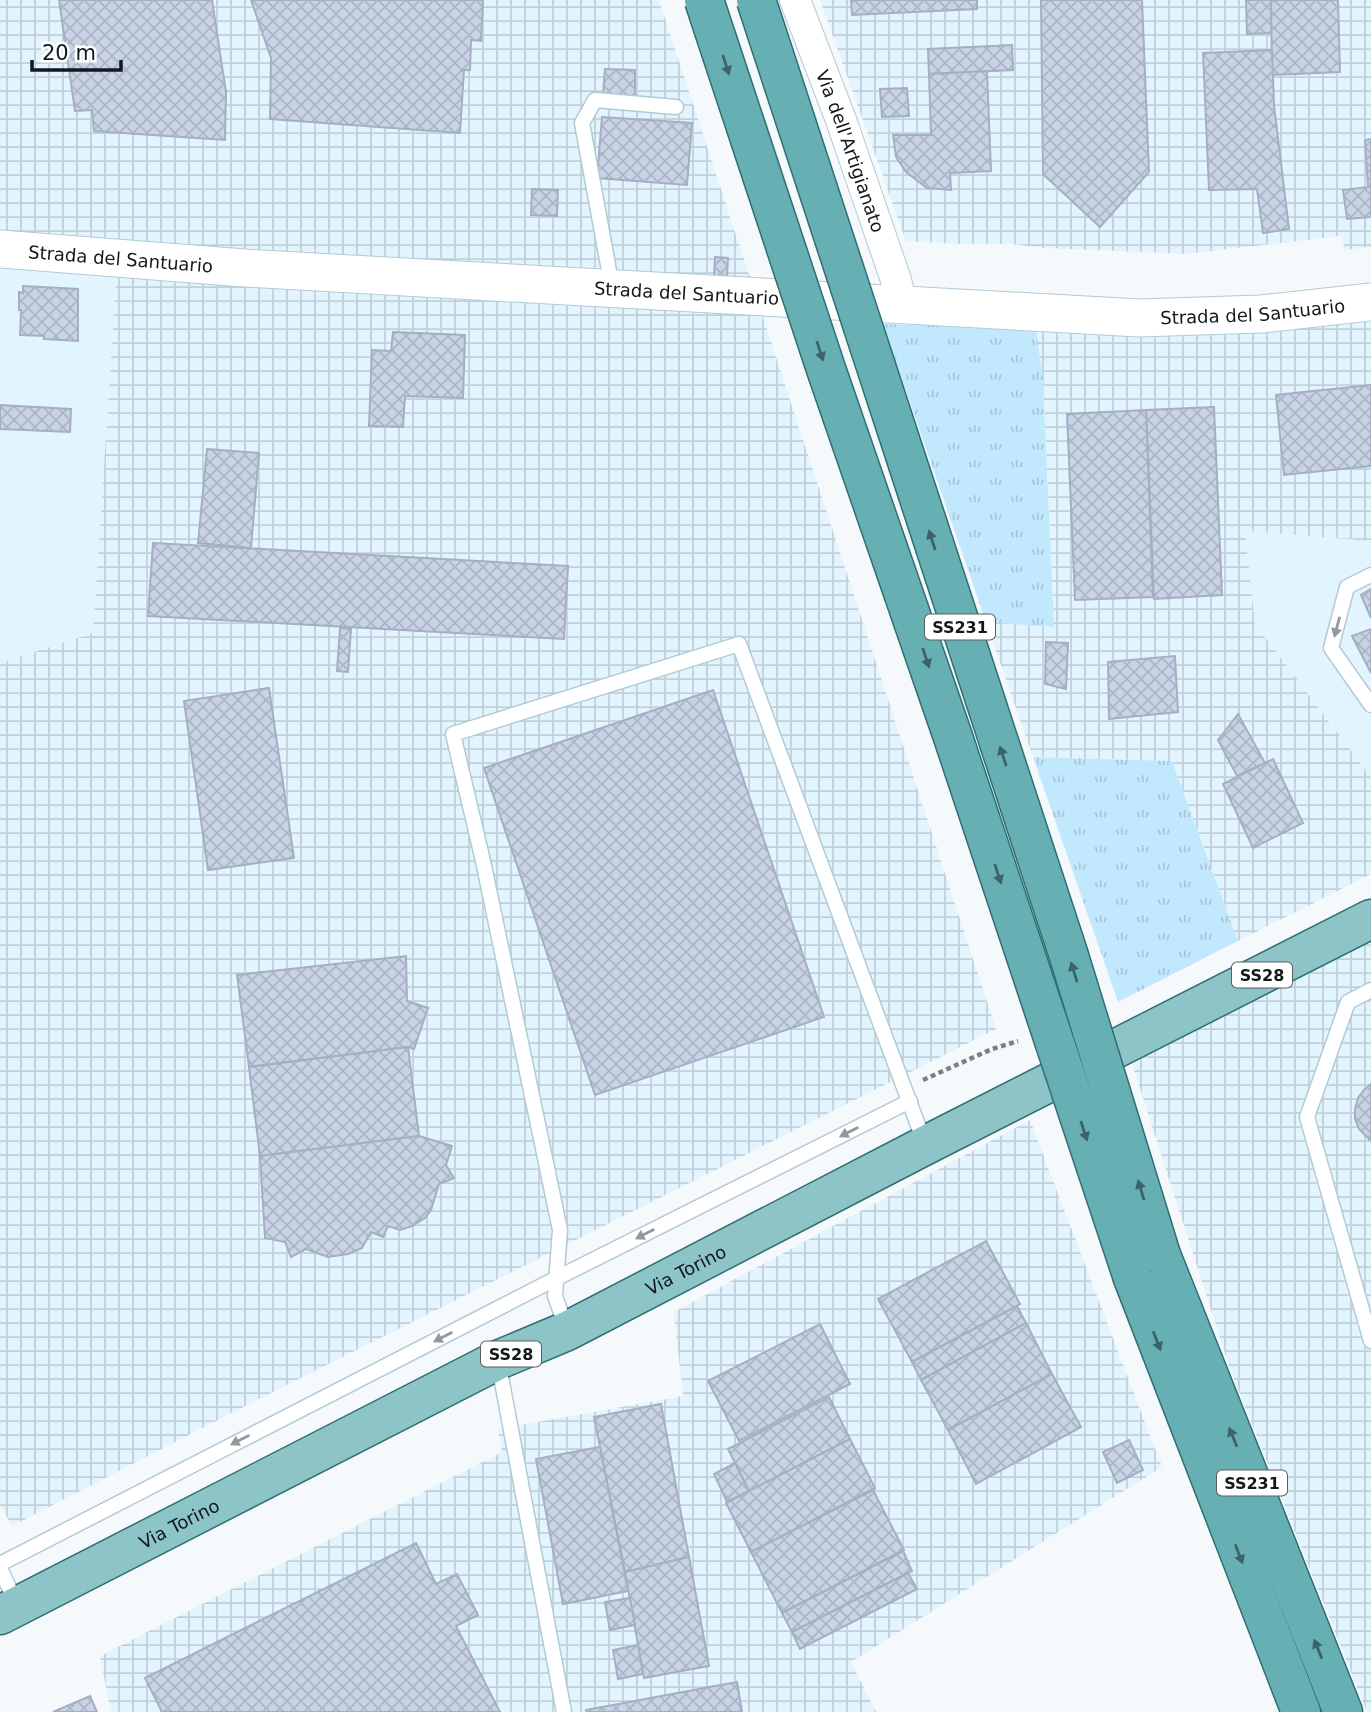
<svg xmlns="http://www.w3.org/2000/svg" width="1371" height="1712" font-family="'DejaVu Sans',sans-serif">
<defs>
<pattern id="industrial-grid" width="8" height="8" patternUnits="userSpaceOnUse" patternTransform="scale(1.75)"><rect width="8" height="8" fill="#e2f5ff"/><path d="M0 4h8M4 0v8" fill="none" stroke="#c1d1da"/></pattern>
<pattern id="grass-tufts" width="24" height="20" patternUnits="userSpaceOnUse" patternTransform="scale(1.75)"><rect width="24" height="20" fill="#c2e8fd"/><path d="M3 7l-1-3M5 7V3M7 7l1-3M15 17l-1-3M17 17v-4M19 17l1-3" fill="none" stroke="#a6c6d8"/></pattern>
<pattern id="building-cross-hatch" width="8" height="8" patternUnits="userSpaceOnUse" patternTransform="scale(1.75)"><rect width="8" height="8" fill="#c8d3e6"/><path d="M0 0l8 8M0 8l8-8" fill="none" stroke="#abb5c5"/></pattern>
</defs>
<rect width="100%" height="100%" fill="#f5f9fc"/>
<!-- built -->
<g fill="#e2f5ff">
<polygon points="0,261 104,268 116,284 93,633 0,663"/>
<polygon points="1245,531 1371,541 1371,777 1255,624"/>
</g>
<!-- industrial -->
<g fill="url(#industrial-grid)">
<polygon points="0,0 659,0 996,1029 261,1398 12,1526 0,1505 0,663 93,633 116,284 85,242 0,235"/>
<polygon points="820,0 1371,0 1371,247 1345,250 1341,236 1187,254 1044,248 1011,244 955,244 906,241"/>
<polygon points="1371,315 1371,541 1245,531 1255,624 1371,777 1371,874 1238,941 1172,761 1033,757 986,622 1054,626 1043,379 1036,329 1140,332 1287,331"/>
<polygon points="1371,930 1371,1712 1367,1712 1230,1369 1133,1067 1131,1057"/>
<polygon points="1030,1120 1162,1467 851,1662 876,1712 111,1712 100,1656 502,1452 498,1429 683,1396 674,1312"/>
</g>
<!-- grass -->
<g fill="url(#grass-tufts)">
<polygon points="883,324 1036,329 1043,379 1054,627 986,622"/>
<polygon points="1033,757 1172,761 1238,941 1118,1002"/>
</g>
<!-- building -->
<g fill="url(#building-cross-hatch)" stroke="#a4afc2" stroke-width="2">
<polygon points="59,0 212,0 226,92 225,140 94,131 92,110 75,111"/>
<polygon points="251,0 483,0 481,41 471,40 470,70 464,70 460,133 270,119 271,58"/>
<polygon points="851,0 977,0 977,9 852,15"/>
<polygon points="1041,0 1142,0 1149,172 1100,227 1043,174"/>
<polygon points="1246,0 1271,0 1272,33 1247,34"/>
<polygon points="1271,0 1338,0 1340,72 1272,75"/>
<polygon points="1012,45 1013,70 929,74 928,49"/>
<polygon points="1272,50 1274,105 1289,229 1263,233 1257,189 1209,190 1203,53"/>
<polygon points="605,69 635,70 635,96 603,95"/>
<polygon points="987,71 991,171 950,173 951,190 927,188 906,172 896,157 893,135 931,135 929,74"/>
<polygon points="907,88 909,116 882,117 880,89"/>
<polygon points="602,117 692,123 687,185 597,178"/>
<polygon points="1371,139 1371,187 1368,187 1365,140"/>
<polygon points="1368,187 1371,187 1371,217 1347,219 1343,190"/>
<polygon points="532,189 558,190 557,216 531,215"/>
<polygon points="715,257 728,258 727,276 714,276"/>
<polygon points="23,286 78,289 78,341 44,339 44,336 20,335 21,310 19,310 19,292 23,293"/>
<polygon points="393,332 465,335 463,398 405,396 403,427 369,426 372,350 391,351"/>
<polygon points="1371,385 1371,466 1284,475 1276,395"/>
<polygon points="0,405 71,409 70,432 0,429"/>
<polygon points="1214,407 1222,595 1154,599 1146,410"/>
<polygon points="1146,410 1153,597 1075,600 1067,414"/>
<polygon points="207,449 259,453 251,548 198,543"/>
<polygon points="153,543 568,566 564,639 148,616"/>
<polygon points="1371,589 1371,618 1361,595"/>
<polygon points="340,628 351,629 348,672 337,671"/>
<polygon points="1371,629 1371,673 1352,636"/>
<polygon points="1046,642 1068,643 1066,689 1045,684"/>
<polygon points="1175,656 1178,712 1109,719 1108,662"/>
<polygon points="269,688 294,858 208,870 184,701"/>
<polygon points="713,690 824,1017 595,1095 484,768"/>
<polygon points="1238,714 1265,763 1237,776 1218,740"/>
<polygon points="1273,759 1303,823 1253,848 1223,784"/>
<polygon points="406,956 407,1001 428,1008 414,1049 408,1047 249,1067 237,975"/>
<polygon points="408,1047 419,1136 260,1156 249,1067"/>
<polygon points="1371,1084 1371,1141 1359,1129 1355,1119 1355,1109 1358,1098 1364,1090"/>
<polygon points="419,1136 452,1146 446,1165 454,1178 439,1184 431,1210 425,1218 412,1226 400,1230 388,1226 383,1237 371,1232 362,1248 348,1254 328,1257 306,1249 291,1257 285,1242 265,1238 260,1156"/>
<polygon points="986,1241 1020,1304 912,1362 878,1299"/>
<polygon points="1017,1306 1026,1323 921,1380 912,1362"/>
<polygon points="1026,1323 1052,1374 948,1430 921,1380"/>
<polygon points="820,1324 850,1384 739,1441 708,1381"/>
<polygon points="1052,1374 1081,1427 976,1484 948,1430"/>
<polygon points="829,1397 850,1439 749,1491 728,1449"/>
<polygon points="661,1404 689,1557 625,1572 594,1417"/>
<polygon points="850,1439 875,1488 751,1552 726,1503"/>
<polygon points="1129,1440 1143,1470 1117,1483 1103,1452"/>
<polygon points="600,1447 628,1591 563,1604 536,1459"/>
<polygon points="735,1463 749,1491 727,1502 714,1474"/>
<polygon points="873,1490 904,1550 782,1613 751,1552"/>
<polygon points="416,1543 436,1584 457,1574 478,1615 456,1626 500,1712 162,1712 145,1678"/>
<polygon points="903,1551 912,1571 792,1632 782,1613"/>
<polygon points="689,1557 709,1666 644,1678 625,1572"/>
<polygon points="908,1573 917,1589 800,1649 792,1632"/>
<polygon points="630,1598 635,1625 610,1630 605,1602"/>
<polygon points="638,1645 643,1674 618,1679 613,1650"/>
<polygon points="737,1682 742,1712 587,1712 586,1710"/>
<polygon points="90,1696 97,1712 53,1712"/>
</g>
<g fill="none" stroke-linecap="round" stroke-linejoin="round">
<!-- service casing -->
<g stroke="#b3cad6" stroke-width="17">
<g id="service">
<polyline points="612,287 582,123 595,100 676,107"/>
<polyline points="1371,575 1347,587 1331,648 1371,705"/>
<polyline points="1371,990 1348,1002 1307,1117 1371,1341"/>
<polyline points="567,1330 555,1296 560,1230 483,861 453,734 739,644 925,1144"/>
<polyline points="498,1361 564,1712"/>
<polyline points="0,1564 557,1278 910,1101"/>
<polyline points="0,1568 17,1605"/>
</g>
</g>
<!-- minor casing -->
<g stroke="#b3cad6" stroke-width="32">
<g id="minor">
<path id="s1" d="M795 0 841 120 896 280 902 305"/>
</g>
</g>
<!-- tertiary casing -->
<g stroke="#b3cad6" stroke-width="39">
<g id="tertiary">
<path id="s2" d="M0 249 244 268 1139 318 1261 314 1371 302"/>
</g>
</g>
<!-- primary casing -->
<g stroke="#2f6f73" stroke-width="41">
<g id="primary">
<path id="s3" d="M0 1615 498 1360 567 1331 926 1145 1371 919"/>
</g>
</g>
<!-- trunk casing -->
<g stroke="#2f6f73" stroke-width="41">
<g id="trunk">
<polyline points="1161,1255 1343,1712"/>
<polyline points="1133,1278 1301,1712"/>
</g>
</g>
<!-- path -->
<polyline stroke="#7a8084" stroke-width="4.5" stroke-dasharray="5 3.5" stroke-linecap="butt" points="923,1080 992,1049 1018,1041"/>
<!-- service -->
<use href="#service" stroke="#fff" stroke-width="14"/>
<!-- minor -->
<use href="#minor" stroke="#fff" stroke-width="30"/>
<!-- tertiary -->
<use href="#tertiary" stroke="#fff" stroke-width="37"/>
<!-- primary -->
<use href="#primary" stroke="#8cc4c7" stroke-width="38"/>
<!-- trunk -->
<use href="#trunk" stroke="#66b0b4" stroke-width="38"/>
<!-- trunk-bridge casing -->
<g stroke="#2f6f73" stroke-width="41" stroke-linecap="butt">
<g id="trunk-bridge">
<polyline points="704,0 826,369 953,737 1133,1278"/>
<polyline points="756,0 1068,953 1161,1255"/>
</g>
</g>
<!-- trunk-bridge -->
<use href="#trunk-bridge" stroke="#66b0b4" stroke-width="38"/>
</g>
<!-- one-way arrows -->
<defs><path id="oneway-solid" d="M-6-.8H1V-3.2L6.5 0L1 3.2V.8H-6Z" transform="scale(1.75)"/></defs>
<g fill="#3c6468">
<use href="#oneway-solid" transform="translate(726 65) rotate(72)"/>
<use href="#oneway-solid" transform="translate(820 351) rotate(72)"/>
<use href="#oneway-solid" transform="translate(932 540) rotate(-108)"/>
<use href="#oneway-solid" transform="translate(926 658) rotate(71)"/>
<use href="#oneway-solid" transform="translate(1003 756) rotate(-108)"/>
<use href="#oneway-solid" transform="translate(998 874) rotate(72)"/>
<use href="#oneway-solid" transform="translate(1074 972) rotate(-107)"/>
<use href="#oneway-solid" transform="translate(1084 1131) rotate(72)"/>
<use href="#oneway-solid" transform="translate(1141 1190) rotate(-107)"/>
<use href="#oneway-solid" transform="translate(1157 1341) rotate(69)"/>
<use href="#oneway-solid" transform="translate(1233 1437) rotate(-112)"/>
<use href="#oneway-solid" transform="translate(1239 1554) rotate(69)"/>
<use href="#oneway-solid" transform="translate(1318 1649) rotate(-112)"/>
</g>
<g fill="#949899">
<use href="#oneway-solid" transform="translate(1337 627) rotate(105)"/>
<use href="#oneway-solid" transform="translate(849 1132) rotate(153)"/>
<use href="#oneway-solid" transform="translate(645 1234) rotate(153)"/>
<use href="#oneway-solid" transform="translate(443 1337) rotate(153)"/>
<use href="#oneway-solid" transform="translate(240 1440) rotate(153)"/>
</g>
<g text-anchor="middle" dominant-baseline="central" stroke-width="5" stroke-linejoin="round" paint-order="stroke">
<!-- shield labels -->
<g fill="#fff" stroke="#585e61" stroke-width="2">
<rect x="925" y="614.5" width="70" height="25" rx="5"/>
<rect x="1232" y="962.5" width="60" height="25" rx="5"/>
<rect x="481" y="1341.5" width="60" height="25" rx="5"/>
<rect x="1217" y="1470.5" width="70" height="25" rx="5"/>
</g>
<g font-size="16" font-weight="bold" fill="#11191d">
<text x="960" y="627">SS231</text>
<text x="1262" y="975">SS28</text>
<text x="511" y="1354">SS28</text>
<text x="1252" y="1483">SS231</text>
</g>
<!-- street labels -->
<g font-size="18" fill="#11191d" stroke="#fff">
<text stroke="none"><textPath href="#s1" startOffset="161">Via dell'Artigianato</textPath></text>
<text stroke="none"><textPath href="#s2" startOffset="121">Strada del Santuario</textPath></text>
<text stroke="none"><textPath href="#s2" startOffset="688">Strada del Santuario</textPath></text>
<text stroke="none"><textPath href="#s2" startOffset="1255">Strada del Santuario</textPath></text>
<text stroke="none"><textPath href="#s3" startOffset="768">Via Torino</textPath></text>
<text stroke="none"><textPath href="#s3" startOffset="201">Via Torino</textPath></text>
</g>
</g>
<!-- scale -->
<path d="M32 60v10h89v-10" fill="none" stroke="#11191d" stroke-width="3.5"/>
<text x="42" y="60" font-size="21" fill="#11191d" stroke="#ffffff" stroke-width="5" paint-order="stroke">20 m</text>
</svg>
